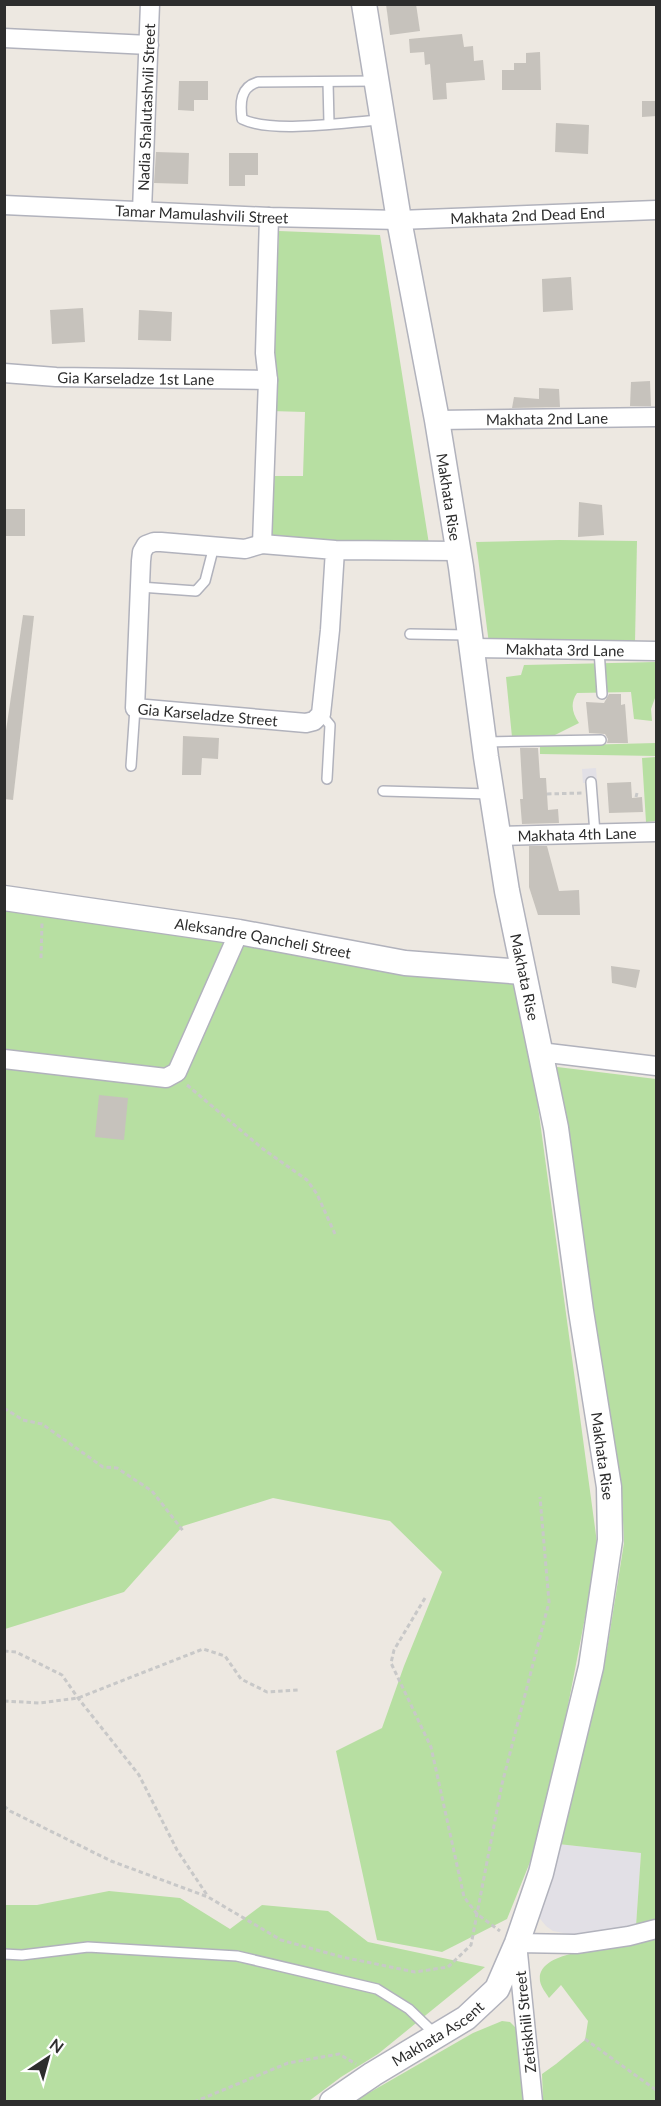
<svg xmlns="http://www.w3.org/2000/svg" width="661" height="2106" font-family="Lato,sans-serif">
<rect width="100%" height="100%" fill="#ede8e1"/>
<!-- industrial -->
<g fill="#e2e0e6">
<polygon points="596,768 597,782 583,783 582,769"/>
<polygon points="558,1844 641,1853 636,1926 584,1937 553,1931 546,1926 537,1915"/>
</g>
<!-- green -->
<g fill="#b7dfa2">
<polygon points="279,231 380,235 429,544 270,540 268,476 303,476 305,412 271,411"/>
<polygon points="559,540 637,541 635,642 489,644 476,542"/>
<path d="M656 662V697L655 698 651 709 652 721 634 719 631 692 577 693C570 703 572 713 579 723L553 736 512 737 506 677 521 675 524 665Z"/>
<polygon points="656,743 656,756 540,754 540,746"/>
<polygon points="656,757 656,821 646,822 642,758"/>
<polygon points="5,896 519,966 598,1550 545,1825 507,1919 442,1952 377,1940 336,1751 382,1728 404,1666 442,1572 390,1521 273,1498 183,1526 124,1592 5,1629"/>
<polygon points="549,1066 656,1079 656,1919 636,1926 641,1853 558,1844 606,1656 624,1543 622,1496"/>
<polygon points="109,1891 180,1898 230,1929 262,1905 328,1911 368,1942 485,1967 378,2054 341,2077 309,2101 5,2101 4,1905 37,1905"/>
<path d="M656 1938V2101H543L542 2074 556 2064 585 2040 588 2021 561 1985 549 1998C546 1993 541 1987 540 1981 536 1949 608 1950 629 1946 638 1944 648 1940 656 1938Z"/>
<polygon points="502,2021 510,2022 517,2029 525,2101 353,2102 473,2033"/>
</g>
<!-- building -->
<g fill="#c6c2bc">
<polygon points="386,4 416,4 420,31 390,35"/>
<polygon points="462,34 464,47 473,46 474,61 483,60 485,80 446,83 447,99 433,100 430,64 425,65 424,52 410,53 409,39"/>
<polygon points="540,52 541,90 502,90 502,70 514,70 514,63 526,63 526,53"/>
<polygon points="179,81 208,81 208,100 194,100 194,111 178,110"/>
<polygon points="642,101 657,101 657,116 642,117"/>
<polygon points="556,123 589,125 588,154 555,152"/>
<polygon points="156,152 189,153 188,184 154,183"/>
<polygon points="229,153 258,153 258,175 245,175 245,186 229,186"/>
<polygon points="571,277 573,310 543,312 542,279"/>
<polygon points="83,308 85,342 52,344 50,310"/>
<polygon points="139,310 172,312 171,341 138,340"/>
<polygon points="650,381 651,406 630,406 631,382"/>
<polygon points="539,388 559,389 560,407 512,408 514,397 539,399"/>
<polygon points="579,502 602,505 604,535 578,537"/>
<rect x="4" y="509" width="21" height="27"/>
<polygon points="23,615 34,616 13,800 4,799 4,744"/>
<polygon points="609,694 621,694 621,705 625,704 628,743 607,743 608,739 605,734 589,733 586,702 604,703"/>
<polygon points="183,736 219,738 218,759 202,758 201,775 182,775"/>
<polygon points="520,748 538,748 540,778 546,778 548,810 558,809 559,823 522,824 520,799 523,799"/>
<polygon points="631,782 632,798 642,797 643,812 609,813 607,783"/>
<polygon points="529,846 547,846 559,891 579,890 580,915 538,915 529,887"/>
<polygon points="611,966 640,970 636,988 612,983"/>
<polygon points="99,1095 128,1098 124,1140 95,1137"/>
</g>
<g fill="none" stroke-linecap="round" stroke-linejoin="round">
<!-- lane casing -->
<g stroke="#b1b2bc" stroke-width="12">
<g id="lane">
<path d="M376 81 258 82C240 87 240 103 242 119 272 134 346 122 381 120"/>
<polyline points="328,82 329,123"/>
<polyline points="140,587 196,591 205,581 214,546"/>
<polyline points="410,634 468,635"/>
<polyline points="599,650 602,694"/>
<polyline points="321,714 330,725 327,779"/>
<polyline points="486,742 601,740"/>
<polyline points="131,766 135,708"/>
<polyline points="591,782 595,833"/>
<polyline points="383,791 489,794"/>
<polyline points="4,1954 22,1955 88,1947 237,1956 377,1989 409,2009 435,2034"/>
</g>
</g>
<!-- street casing -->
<g stroke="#b1b2bc" stroke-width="21">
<g id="street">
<polyline points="4,38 149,45"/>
<path id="s1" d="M4 205 269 217 399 220 656 210"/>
<path id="s2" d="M142 211 150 4"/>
<path id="s3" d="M4 373 56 377 268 380"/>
<path id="s4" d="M437 420 656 417"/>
<polyline points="262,544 268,380 265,353 269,217"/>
<path id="s5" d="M335 550 262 544 245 549 161 542H154L146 545 142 552 141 561 135 708 306 723 314 721 321 714 330 630 335 550 458 551"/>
<path id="s6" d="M472 648 656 651"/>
<path id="s7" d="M499 836 656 832"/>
<polyline points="540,1052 656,1066"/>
<polyline points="4,1059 166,1078 177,1072 239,932"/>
<polyline points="533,2102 517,1943 576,1944 629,1936 656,1929"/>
</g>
</g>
<!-- secondary casing -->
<g stroke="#b1b2bc" stroke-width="27">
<g id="secondary">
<path id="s8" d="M4 898 239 932 405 963 523 972"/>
<path id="s9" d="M332 2102 373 2074 466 2018 497 1989 517 1943 541 1873 591 1667 610 1540 609 1487 581 1311 556 1128 507 891 486 757 461 567 437 420 399 220 364 4"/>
</g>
</g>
<!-- path -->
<g stroke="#c8c8c8" stroke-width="3" stroke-dasharray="4.5 3" stroke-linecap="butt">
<polyline points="547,794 582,793"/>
<polyline points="636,797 637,793"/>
<polyline points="41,958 42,923"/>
<polyline points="187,1085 263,1149 307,1180 317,1194 335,1234"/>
<polyline points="4,1408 23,1420 42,1424 103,1467 117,1468 152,1491 184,1532"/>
<polyline points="425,1598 394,1650 391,1663 431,1747 464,1897 477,1914 500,1931"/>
<polyline points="4,1651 16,1652 62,1675 78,1698 139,1775 177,1850 207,1895"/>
<polyline points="4,1701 40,1703 78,1698 203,1649 225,1656 241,1679 267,1692 298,1690"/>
<polyline points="4,1806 10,1811 111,1861 208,1897 281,1940 342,1957 415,1972 448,1967 471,1945 502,1784 549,1602 540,1497"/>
<polyline points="585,2039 656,2090"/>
<polyline points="194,2102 288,2063 339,2054 356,2064"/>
</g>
<!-- lane -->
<use href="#lane" stroke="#fff" stroke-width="9"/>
<!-- street -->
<use href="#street" stroke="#fff" stroke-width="18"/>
<!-- secondary -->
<use href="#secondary" stroke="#fff" stroke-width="24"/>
</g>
<g text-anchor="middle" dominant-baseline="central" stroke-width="4.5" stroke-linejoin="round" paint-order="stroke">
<!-- street labels -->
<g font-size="15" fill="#2d2d2d" stroke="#fff">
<text stroke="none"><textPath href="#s2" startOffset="104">Nadia Shalutashvili Street</textPath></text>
<text stroke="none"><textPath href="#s1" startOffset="198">Tamar Mamulashvili Street</textPath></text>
<text stroke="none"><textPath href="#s1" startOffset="524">Makhata 2nd Dead End</textPath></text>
<text stroke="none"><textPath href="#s3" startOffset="132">Gia Karseladze 1st Lane</textPath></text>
<text stroke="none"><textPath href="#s4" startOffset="110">Makhata 2nd Lane</textPath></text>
<text transform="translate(449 497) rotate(81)">Makhata Rise</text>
<text stroke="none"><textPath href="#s6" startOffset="93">Makhata 3rd Lane</textPath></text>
<text stroke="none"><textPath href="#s5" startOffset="428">Gia Karseladze Street</textPath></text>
<text stroke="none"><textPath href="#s7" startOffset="78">Makhata 4th Lane</textPath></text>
<text stroke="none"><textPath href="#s8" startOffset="262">Aleksandre Qancheli Street</textPath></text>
<text transform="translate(525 977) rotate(78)">Makhata Rise</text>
<text transform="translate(603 1456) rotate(82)">Makhata Rise</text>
<text transform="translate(525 2022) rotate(-96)">Zetiskhili Street</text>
<text stroke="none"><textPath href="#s9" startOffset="126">Makhata Ascent</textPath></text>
</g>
</g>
<!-- border -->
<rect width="661" height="2106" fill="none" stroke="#2d2d2d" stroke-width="12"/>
<!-- north arrow -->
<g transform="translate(48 2058) rotate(36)" stroke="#ffffff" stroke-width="4.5" paint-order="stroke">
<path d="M0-4.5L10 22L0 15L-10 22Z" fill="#2d2d2d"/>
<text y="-9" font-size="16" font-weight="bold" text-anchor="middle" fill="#2d2d2d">N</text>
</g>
</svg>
